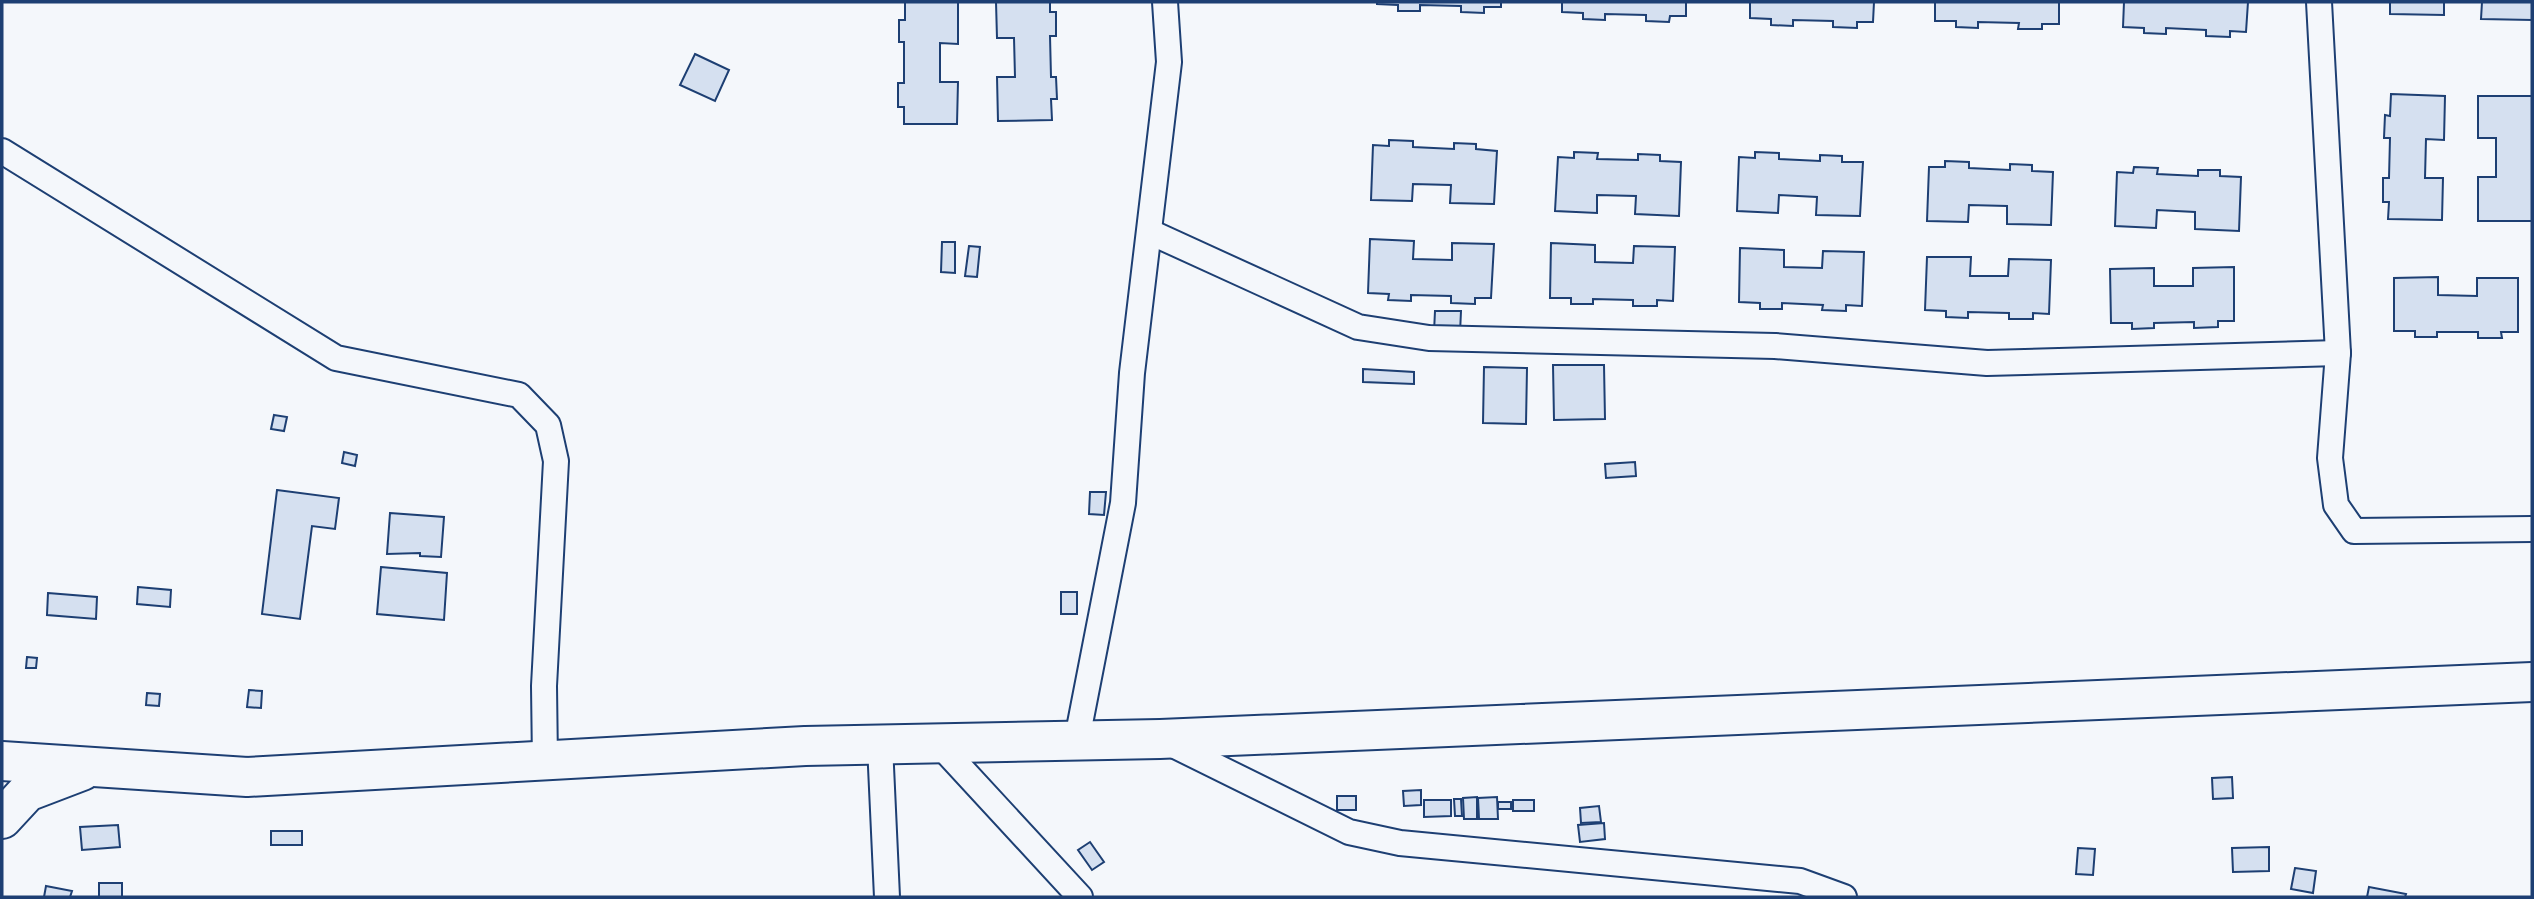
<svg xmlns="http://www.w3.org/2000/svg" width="2534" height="899" font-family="'PT Sans',sans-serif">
<rect width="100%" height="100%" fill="#f4f7fb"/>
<!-- building -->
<g fill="#d5e0f0" stroke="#1d3f73" stroke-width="2">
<polygon points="905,2 958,2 958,44 940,43 940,82 958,82 957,124 904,124 904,107 898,107 898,83 904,83 904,42 899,42 899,20 905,20"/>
<polygon points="996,2 1050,2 1050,12 1056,12 1056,36 1050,36 1051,77 1056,77 1057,99 1051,99 1052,120 998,121 997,77 1015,77 1014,38 997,38"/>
<polygon points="1377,2 1501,2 1501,7 1484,7 1484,13 1461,12 1461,6 1420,5 1420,11 1398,11 1398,5 1377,4"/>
<polygon points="1562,2 1686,2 1686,16 1670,16 1669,22 1646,21 1646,15 1605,14 1605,20 1583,19 1583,13 1562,12"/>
<polygon points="1750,2 1874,2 1873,22 1857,22 1857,28 1833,27 1833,21 1793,20 1793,26 1771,25 1771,19 1750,18"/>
<polygon points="1935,2 2059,2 2059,24 2042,24 2042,29 2018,29 2019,23 1978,22 1978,28 1956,27 1956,21 1935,21"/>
<polygon points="2124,2 2248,2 2246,32 2230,31 2230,37 2206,36 2206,30 2166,28 2166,34 2144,33 2144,28 2123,27"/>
<polygon points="2390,2 2444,2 2444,15 2390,14"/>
<polygon points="2482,2 2532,2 2532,20 2481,19"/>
<polygon points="695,54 729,70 715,101 680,85"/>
<polygon points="2391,94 2445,96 2444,140 2426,139 2425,178 2443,178 2442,220 2388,219 2389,202 2383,202 2383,178 2389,178 2390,138 2384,138 2385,115 2390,116"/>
<polygon points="2478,96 2532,96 2532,221 2478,221 2478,177 2496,177 2496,138 2478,138"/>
<polygon points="1389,140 1413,141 1413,147 1454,149 1454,143 1476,144 1476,149 1497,151 1494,204 1450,203 1451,185 1413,184 1412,201 1371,200 1373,145 1389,146"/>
<polygon points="1574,152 1598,153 1597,159 1638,160 1638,154 1660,155 1660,161 1681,162 1679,216 1635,214 1636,196 1597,195 1597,213 1555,211 1558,157 1574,158"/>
<polygon points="1755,152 1779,153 1779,159 1820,161 1820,155 1842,156 1842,162 1863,162 1860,216 1816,215 1817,197 1779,195 1778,213 1737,211 1739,157 1755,158"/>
<polygon points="1945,161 1969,162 1969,168 2010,170 2010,164 2032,165 2032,171 2053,172 2051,225 2007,224 2007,206 1969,205 1968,222 1927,221 1929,167 1945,167"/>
<polygon points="2134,167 2158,168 2157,174 2198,176 2198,170 2220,170 2220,176 2241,177 2239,231 2195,229 2195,212 2157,210 2156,228 2115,226 2117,172 2133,173"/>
<polygon points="1370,239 1414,241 1413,259 1452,260 1452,243 1494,244 1491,298 1475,298 1475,304 1451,303 1451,296 1411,295 1411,301 1388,300 1389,294 1368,293"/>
<polygon points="942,242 955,242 955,273 941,272"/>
<polygon points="1551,243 1595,245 1595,262 1633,263 1634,246 1675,247 1673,301 1657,300 1657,306 1633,306 1633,300 1593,299 1593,304 1571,304 1571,298 1550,298"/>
<polygon points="969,246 980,247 977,277 965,276"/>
<polygon points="1740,248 1784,250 1784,267 1822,268 1823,251 1864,252 1862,306 1846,305 1846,311 1822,310 1823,305 1782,303 1782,309 1760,309 1760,303 1739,302"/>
<polygon points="1927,257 1971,257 1970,276 2008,276 2009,259 2051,260 2049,314 2033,313 2033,319 2009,319 2009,313 1968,312 1968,318 1946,317 1946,311 1925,310"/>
<polygon points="2234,267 2234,321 2218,321 2218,327 2194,328 2194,322 2154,323 2154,328 2132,329 2132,323 2111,323 2110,269 2154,268 2154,286 2193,286 2193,268"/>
<polygon points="2438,277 2438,295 2477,296 2477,278 2518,278 2518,332 2501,332 2502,338 2478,338 2478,332 2437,332 2437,337 2415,337 2415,331 2394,331 2394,278"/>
<polygon points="1435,311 1461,311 1460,333 1434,332"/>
<polygon points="1553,365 1604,365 1605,419 1554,420"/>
<polygon points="1484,367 1527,368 1526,424 1483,423"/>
<polygon points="1363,369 1414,372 1414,384 1363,382"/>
<polygon points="274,415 287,417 284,431 271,429"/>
<polygon points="344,452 357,455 355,466 342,463"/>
<polygon points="1635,462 1636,476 1606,478 1605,464"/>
<polygon points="277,490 339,498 335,529 312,526 300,619 262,614"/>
<polygon points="1090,492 1106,492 1104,515 1089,514"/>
<polygon points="390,513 444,517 441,557 420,556 420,553 387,554"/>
<polygon points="381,567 447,573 444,620 377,614"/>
<polygon points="138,587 171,590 170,607 137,604"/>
<rect x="1061" y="592" width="16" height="22"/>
<polygon points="48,593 97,597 96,619 47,615"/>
<polygon points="27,657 37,658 36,668 26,668"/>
<polygon points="249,690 262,691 261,708 247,707"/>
<polygon points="147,693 160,694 159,706 146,705"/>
<polygon points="2232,777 2233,798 2213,799 2212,778"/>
<polygon points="1421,790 1421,805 1404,806 1403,791"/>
<rect x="1337" y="796" width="19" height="14"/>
<polygon points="1477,797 1477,819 1464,819 1463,798"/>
<polygon points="1497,797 1498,819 1479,819 1478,798"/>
<polygon points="1454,799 1461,799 1462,816 1455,816"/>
<polygon points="1424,800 1451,800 1451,816 1424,817"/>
<rect x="1513" y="800" width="21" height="11"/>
<rect x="1498" y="802" width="13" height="7"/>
<polygon points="1599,806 1601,822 1581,823 1580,808"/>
<polygon points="1604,823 1605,839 1580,842 1578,825"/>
<polygon points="118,825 120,847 82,850 80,827"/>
<rect x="271" y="831" width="31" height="14"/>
<polygon points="1090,842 1104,862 1092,870 1078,850"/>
<polygon points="2269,847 2269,871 2233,872 2232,848"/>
<polygon points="2078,848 2095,849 2093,875 2076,874"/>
<polygon points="2295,868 2316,871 2313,893 2291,889"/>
<rect x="99" y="883" width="23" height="14"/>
<polygon points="46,886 72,891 70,897 44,897"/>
<polygon points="2369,887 2406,894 2405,897 2367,897"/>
</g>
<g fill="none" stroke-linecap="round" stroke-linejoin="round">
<!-- minor casing -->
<g stroke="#1d3f73" stroke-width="28">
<g id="minor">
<polyline points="2319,2 2338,353 2330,458 2336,505 2354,531 2532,529"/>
<polyline points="2,151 336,358 519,395 548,425 556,461 544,686 545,762"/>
<polyline points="1150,232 1358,327 1429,338 1775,346 1987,363 2338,353"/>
<polyline points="1077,739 1123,503 1132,373 1169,62 1165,2"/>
<polyline points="937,742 1080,897"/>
<polyline points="1167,742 1349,832 1400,843 1800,881 1844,897"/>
<polyline points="880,745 887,897"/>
</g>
</g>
<!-- trunk casing -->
<g stroke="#1d3f73" stroke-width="42">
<g id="trunk">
<polyline points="2,761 247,777 805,746 1160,739 2532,682"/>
<polyline points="2,819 27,792 82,771"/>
</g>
</g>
<!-- minor -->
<use href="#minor" stroke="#f4f7fb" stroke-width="24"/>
<!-- trunk -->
<use href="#trunk" stroke="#f4f7fb" stroke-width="38"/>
</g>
<!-- border -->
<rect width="2534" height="899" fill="none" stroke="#1d3f73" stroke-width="7"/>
</svg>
